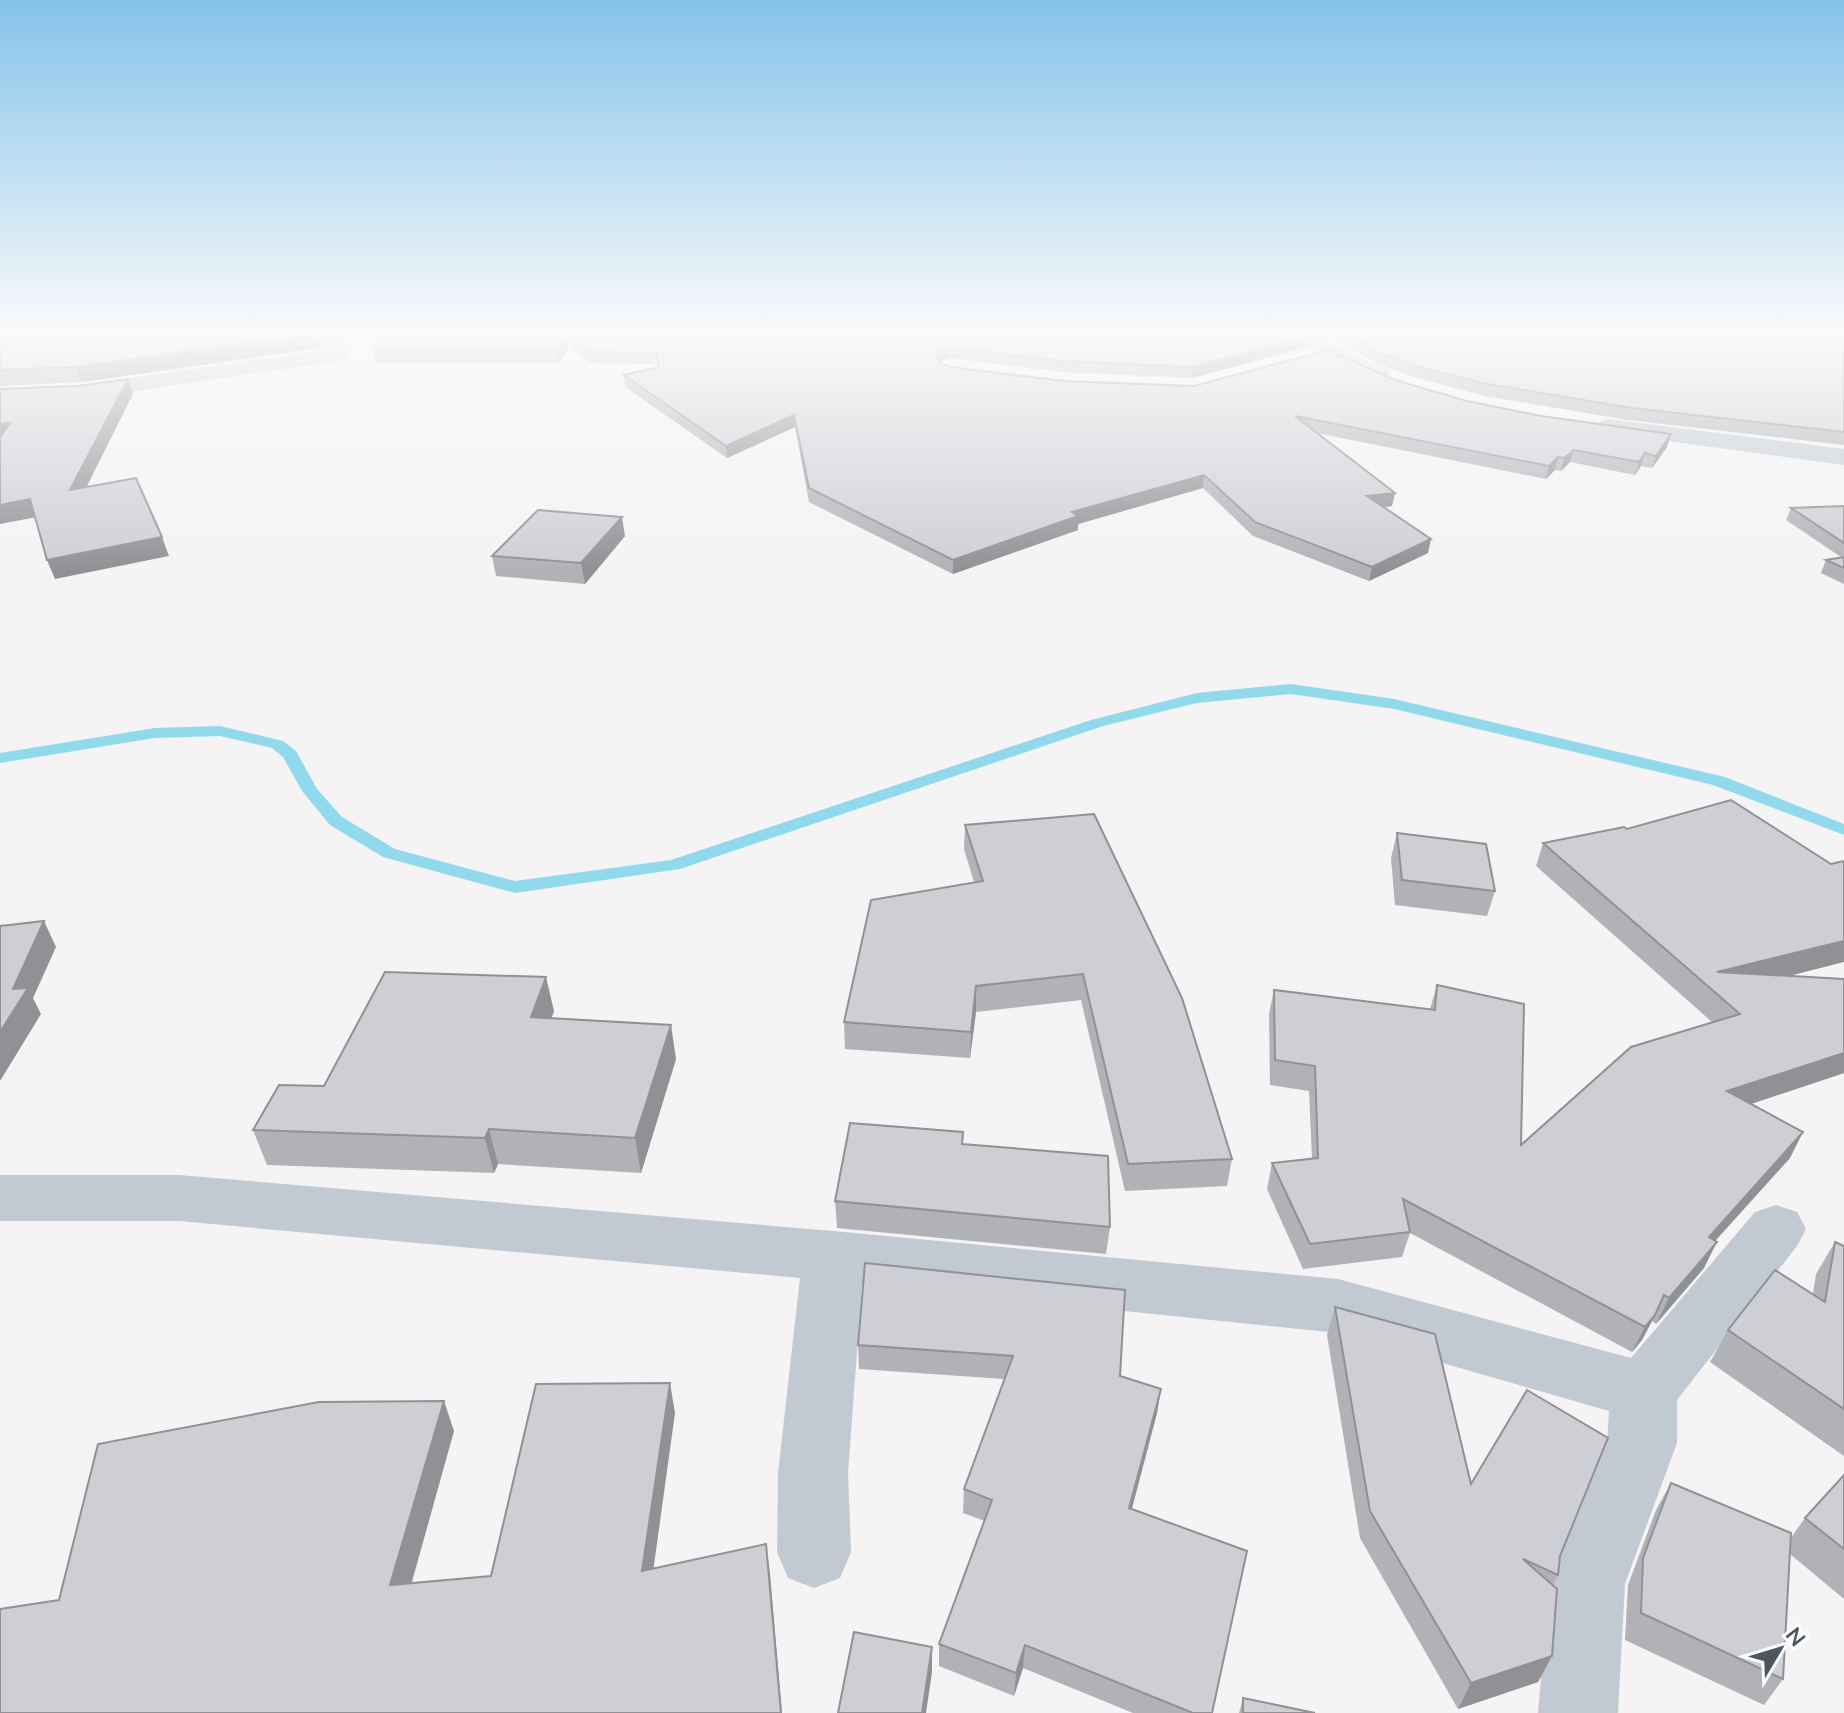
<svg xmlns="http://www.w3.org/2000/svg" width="1844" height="1713" font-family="'Nunito Sans',sans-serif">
<rect width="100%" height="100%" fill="#f5f3f3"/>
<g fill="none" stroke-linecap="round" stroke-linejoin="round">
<!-- stream -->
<polygon fill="#90daee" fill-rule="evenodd" points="1291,684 1394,699 1725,777 1844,824 1844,835 1713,785 1394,709 1291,694 1197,703 1103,726 680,869 515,893 383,857 330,825 302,791 283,757 272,748 220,736 155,738 0,763 0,753 155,728 220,726 283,741 296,751 317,789 342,817 395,849 515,881 671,860 1091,720 1197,693"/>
<!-- minor -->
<g fill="#c1cad2" fill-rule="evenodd">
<polygon points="320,332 342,332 347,355 344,360 82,399 0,402 0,388 82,385 324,350"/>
<path d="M350 332H638L641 336C627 354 398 340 361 338Z"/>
<polygon points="1295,332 1319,332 1333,346 1387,369 1391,374 1387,379 1379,381 1317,356"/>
<polygon points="1609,419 1844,449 1844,465 1600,432 1596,427 1600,422"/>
<polygon points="0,1175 179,1175 833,1231 1338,1279 1631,1358 1755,1212 1776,1205 1797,1212 1806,1229 1797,1246 1677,1400 1677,1443 1625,1584 1618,1713 1538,1713 1549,1584 1607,1443 1609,1411 1338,1333 862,1284 848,1473 851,1552 840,1578 814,1588 788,1578 777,1552 778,1473 800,1278 179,1221 0,1221"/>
</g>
</g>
<!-- wall -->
<g fill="#b0b2b7">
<polygon points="0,332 320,348 82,382 0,386"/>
<polygon points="1325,332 1844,332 1844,445 1628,420 1485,396 1413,377 1376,363"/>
<polygon points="566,335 568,349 559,363 376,363 373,349"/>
<polygon points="1308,336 1306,347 1192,378 1062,372 950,358 940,362 951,367 1063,381 1194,386 1395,380 1467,401 1667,447 1652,468 1641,466 1635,475 1570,462 1561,471 1555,470 1546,479 1317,433 1392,506 1384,507 1428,553 1369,581 1253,536 1203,488 1078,524 1078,530 953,574 809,502 795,427 727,458 625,387 624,375 659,367 658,364 592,363 571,349 569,338"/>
<polygon points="1844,506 1844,584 1821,573 1826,560 1841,557 1786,520 1791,508"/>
<polygon points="625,536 585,584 496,576 492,556"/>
<polygon points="965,825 1232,1159 1227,1186 1125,1191 1081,1000 976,1012 970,1058 845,1049 844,1022 974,882 964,849"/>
<polygon points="1397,833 1495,891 1487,916 1395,905 1391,858"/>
<polygon points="1543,843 1788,976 1844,1073 1751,1104 1790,1158 1715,1241 1704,1268 1656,1324 1652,1321 1642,1340 1632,1352 1410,1233 1402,1257 1303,1269 1267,1189 1272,1163 1312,1158 1309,1091 1270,1085 1269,1014 1274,990 1430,1009 1437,985 1521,1145 1712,1022 1536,866"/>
<polygon points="554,1011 551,1018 676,1059 641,1173 498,1164 494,1173 267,1165 253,1130 324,1086"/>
<polygon points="963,1132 962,1144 1110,1227 1106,1254 837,1228 835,1201"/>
<polygon points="1835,1242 1844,1246 1844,1456 1710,1362 1728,1330 1813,1294 1816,1274"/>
<polygon points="865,1263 1120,1376 1161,1389 1157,1413 1132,1508 1212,1713 1133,1713 1023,1668 1014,1696 939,1666 939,1644 985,1521 963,1513 964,1489 1004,1379 859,1369 858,1345"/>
<polygon points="1335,1307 1471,1484 1560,1556 1558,1575 1553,1585 1552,1656 1538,1682 1458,1709 1360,1538 1327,1335"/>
<polygon points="1844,1475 1844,1599 1790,1554 1783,1679 1764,1705 1625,1640 1628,1585 1656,1510 1671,1483 1790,1539 1805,1518"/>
<polygon points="1243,1698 1315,1713 1239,1713"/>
</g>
<!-- shaded-wall -->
<g fill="#909195">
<polygon points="317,332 320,348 82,382 76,367"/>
<polygon points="566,335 568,349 559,363 557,350"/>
<polygon points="1308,336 1306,347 1192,378 1193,367"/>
<polygon points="950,347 950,358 941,361 936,368 936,357 941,350"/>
<polygon points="128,379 133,394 76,508 70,490"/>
<polygon points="794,415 795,427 727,458 726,446"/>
<polygon points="10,423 0,441 0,424"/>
<polygon points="1671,434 1667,447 1652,468 1656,456"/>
<polygon points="1574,450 1570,462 1561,471 1564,458"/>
<polygon points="1645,453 1641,466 1635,475 1639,462"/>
<polygon points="1558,457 1555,470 1546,479 1549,466"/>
<polygon points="1204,475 1203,488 1078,524 1078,530 953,574 953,560 1072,512"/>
<polygon points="1395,493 1392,506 1364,509 1367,496"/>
<polygon points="30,499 37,517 0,524 0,505"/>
<polygon points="622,517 625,536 585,584 581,563"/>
<polygon points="162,537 169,556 55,579 47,560"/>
<polygon points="1431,539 1428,553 1369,581 1372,567"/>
<polygon points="44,921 56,947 33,998 41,1014 0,1081 0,1032 13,989"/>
<polygon points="1844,941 1844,962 1718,994 1717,972"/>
<polygon points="546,977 554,1011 539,1052 531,1017"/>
<polygon points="976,986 976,1012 970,1058 971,1032"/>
<polygon points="671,1025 676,1059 641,1173 635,1138"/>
<polygon points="1844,1053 1844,1073 1715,1116 1727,1091"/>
<polygon points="489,1129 498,1164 494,1173 485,1138"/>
<polygon points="1803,1132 1790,1158 1696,1262 1709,1237"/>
<polygon points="1717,1242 1704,1268 1656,1324 1669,1298"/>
<polygon points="1655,1315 1642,1340 1632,1352 1645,1327"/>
<polygon points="670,1383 675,1413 649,1601 642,1571"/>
<polygon points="1161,1389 1157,1413 1126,1531 1129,1508"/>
<polygon points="444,1401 454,1431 403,1614 390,1585"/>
<polygon points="766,1544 770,1574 782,1713 781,1713"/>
<polygon points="1025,1645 1023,1668 1014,1696 1016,1673"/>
<polygon points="932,1647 932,1672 926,1713 922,1713"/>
<polygon points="1552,1656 1538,1682 1458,1709 1471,1683"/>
</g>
<!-- building -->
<g fill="#cdcfd5" stroke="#909195" stroke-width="2">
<polygon points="0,332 317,332 317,333 76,367 0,370"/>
<polygon points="391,332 477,332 566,335 557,350 373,349"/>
<polygon points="683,332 1304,332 1308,336 1193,367 1063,361 950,347 941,350 936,357 941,364 951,367 1063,381 1194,386 1328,350 1395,380 1467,401 1541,416 1671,434 1656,456 1645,453 1639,462 1574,450 1564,458 1558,457 1549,466 1295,416 1395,493 1367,496 1431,539 1372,567 1255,522 1204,475 1072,512 1078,516 953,560 809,488 794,415 726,446 624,375 659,367 657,353 590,352 569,338"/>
<polygon points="1345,332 1844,332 1844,432 1632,408 1487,384 1415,366 1378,352"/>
<polygon points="128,379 70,490 136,478 162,537 47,560 30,499 0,505 0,437 10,423 0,424 0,389 77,386"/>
<polygon points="1844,506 1844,543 1791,508"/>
<polygon points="538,510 622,517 581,563 492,556"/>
<polygon points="1844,557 1844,568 1826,560"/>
<polygon points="1731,800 1831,864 1844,861 1844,941 1717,972 1844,979 1844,1053 1727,1091 1803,1132 1709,1237 1717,1242 1669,1298 1664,1295 1655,1315 1645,1327 1403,1199 1410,1232 1310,1244 1272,1163 1318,1158 1315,1066 1275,1060 1274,990 1435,1010 1437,985 1524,1004 1521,1145 1631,1047 1740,1014 1543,843 1624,827 1627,829"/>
<polygon points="1094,814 1182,998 1232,1159 1128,1164 1083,974 976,986 971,1032 844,1022 871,900 983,881 965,825"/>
<polygon points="1397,833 1486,844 1495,891 1402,880"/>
<polygon points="44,921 13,989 28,988 0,1032 0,926"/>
<polygon points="385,972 546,977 531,1017 671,1025 635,1138 489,1129 485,1138 253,1130 279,1085 324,1086"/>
<polygon points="850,1123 963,1132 962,1144 1108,1156 1110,1227 835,1201"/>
<polygon points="1835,1242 1844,1246 1844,1409 1728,1330 1775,1270 1825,1302"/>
<polygon points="865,1263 1125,1290 1120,1376 1161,1389 1129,1508 1247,1551 1212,1713 1193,1713 1025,1645 1016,1673 939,1644 992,1500 964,1489 1013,1356 858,1345"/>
<polygon points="1335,1307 1435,1334 1471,1484 1527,1390 1608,1438 1560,1556 1558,1575 1523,1559 1557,1589 1552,1656 1471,1683 1370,1511"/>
<polygon points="670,1383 642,1571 766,1544 781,1713 0,1713 0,1609 59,1600 98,1444 319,1402 444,1401 390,1585 491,1576 536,1384"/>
<polygon points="1844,1475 1844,1549 1805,1518"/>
<polygon points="1671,1483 1791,1533 1783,1679 1641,1613 1643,1558"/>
<polygon points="854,1632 932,1647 922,1713 838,1713"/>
<polygon points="1243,1698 1315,1713 1243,1713"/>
</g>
<!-- sky -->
<linearGradient id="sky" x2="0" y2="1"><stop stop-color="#85c3ea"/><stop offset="0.58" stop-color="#fafafa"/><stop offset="1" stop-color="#fafafa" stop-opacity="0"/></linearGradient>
<rect width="1844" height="572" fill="url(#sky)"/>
<!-- north arrow -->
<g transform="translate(1780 1649) rotate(52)" stroke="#ffffff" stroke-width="6" paint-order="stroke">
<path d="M0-6L14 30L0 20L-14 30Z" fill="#4a5661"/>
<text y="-12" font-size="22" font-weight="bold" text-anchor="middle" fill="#4a5661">N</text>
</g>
</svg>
